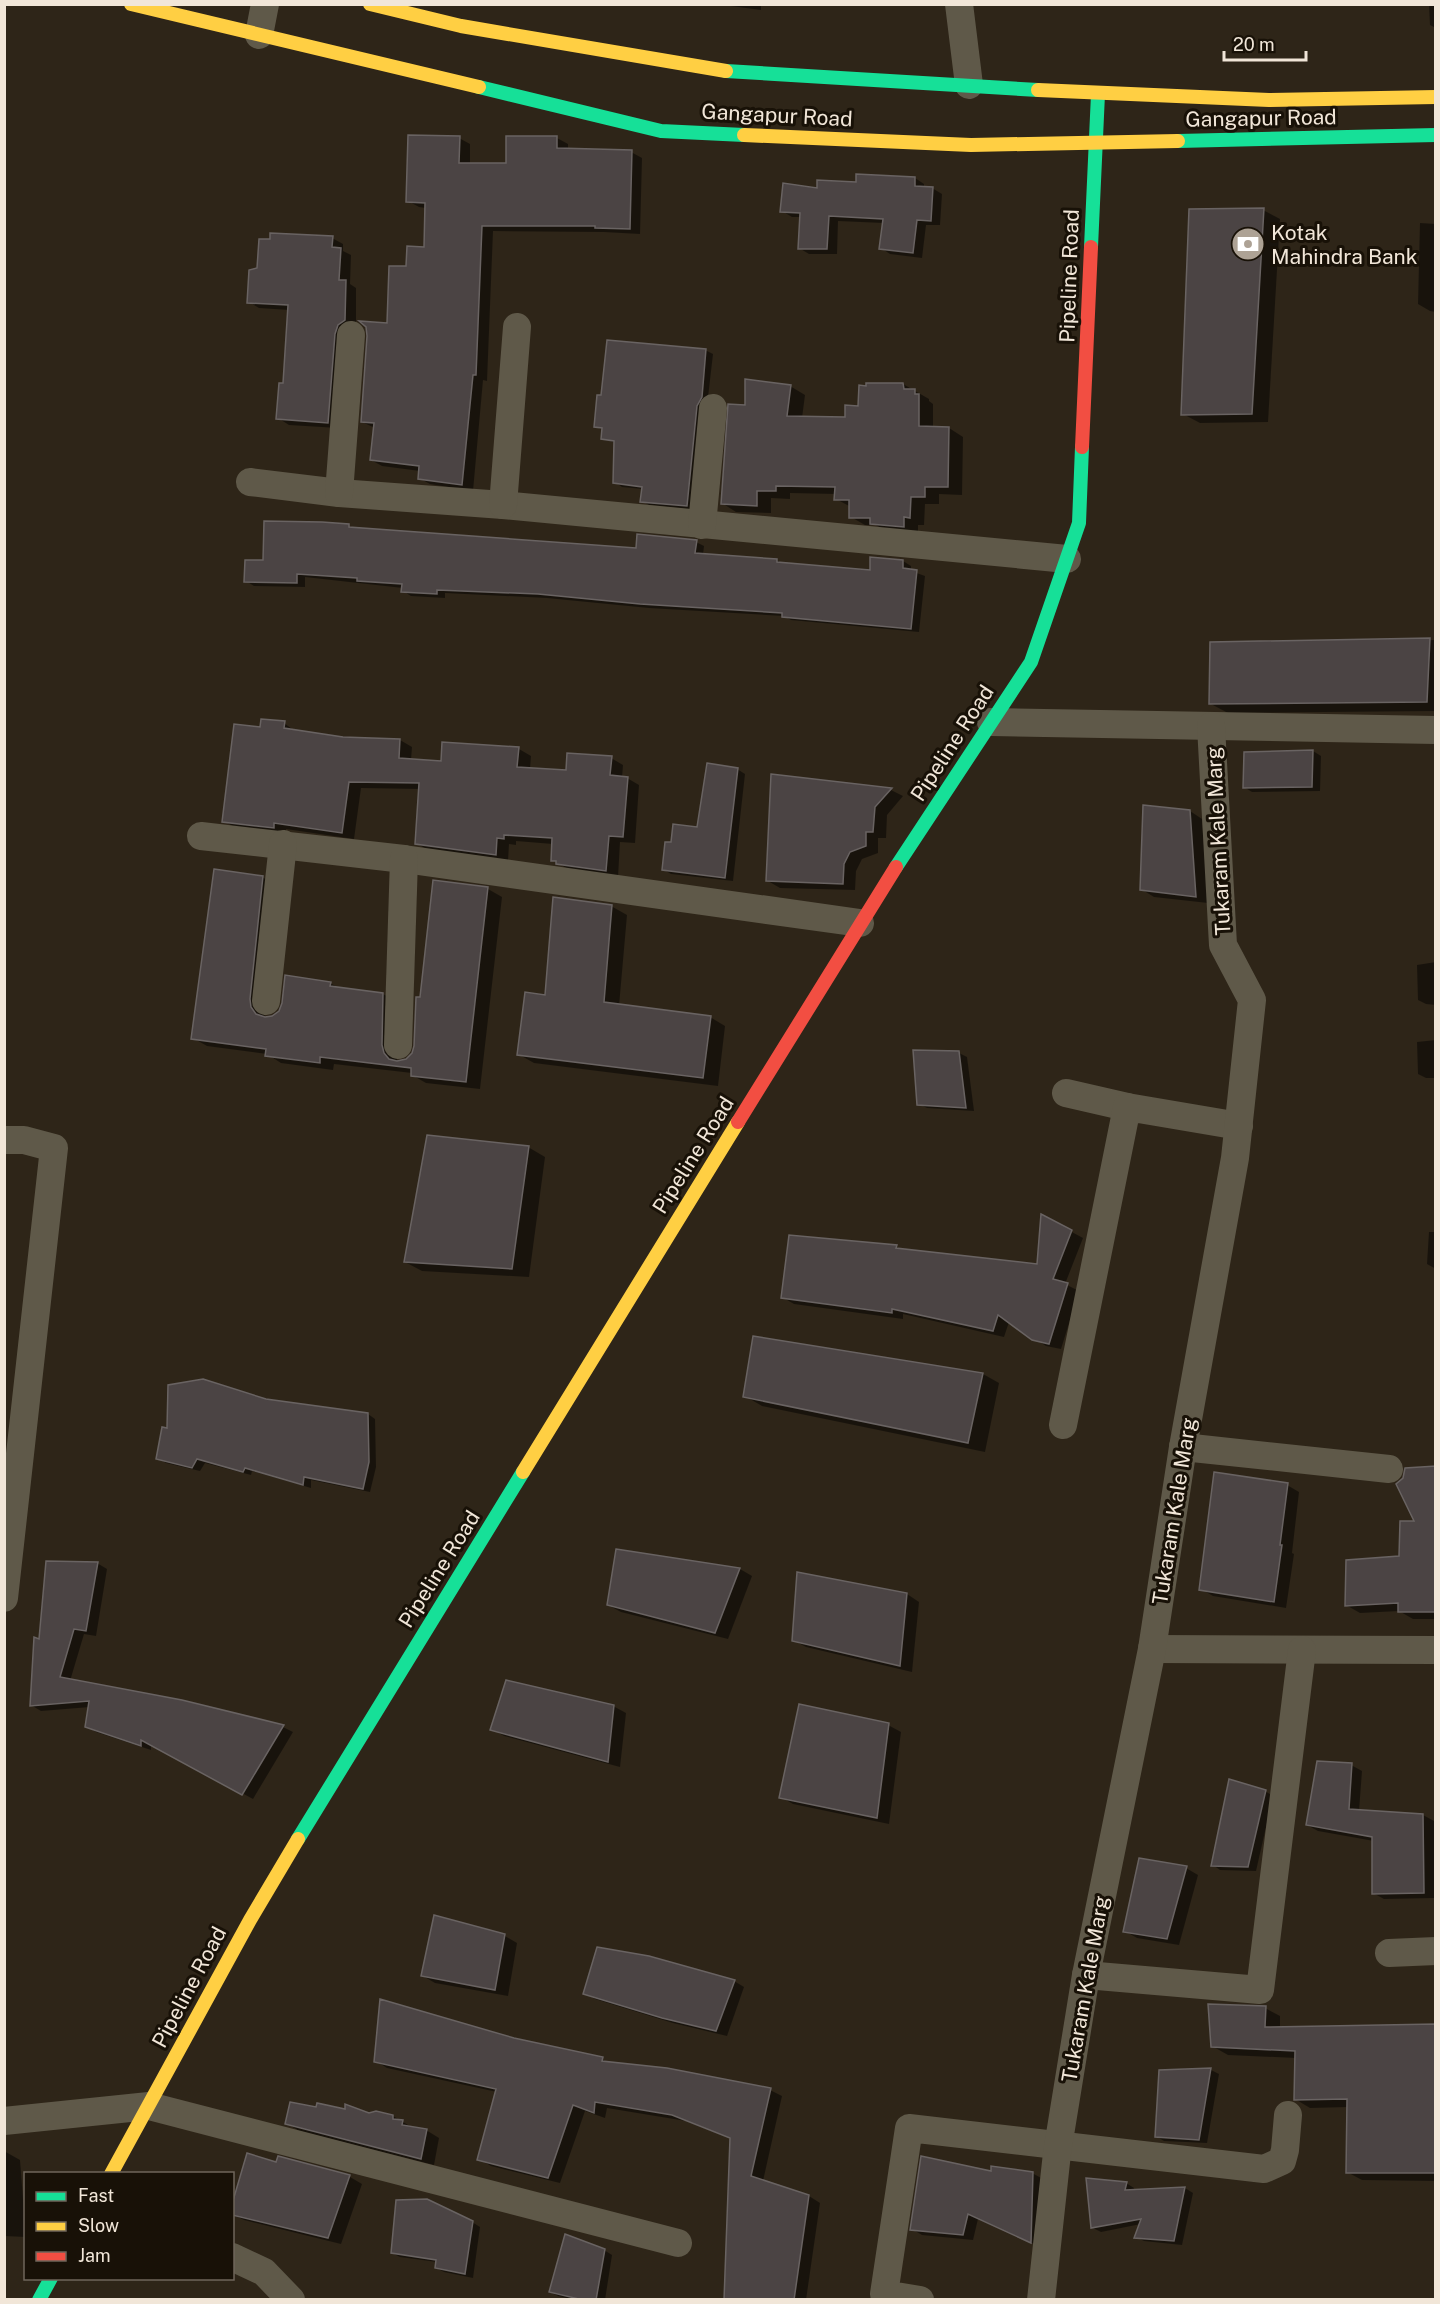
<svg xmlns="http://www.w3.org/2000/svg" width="1440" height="2304" font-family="'Public Sans',sans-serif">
<rect width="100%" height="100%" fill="#2e2518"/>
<!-- shadow -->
<g fill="#0007">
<polygon points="716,4 761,4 761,10"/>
<polygon points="1429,4 1436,4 1436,28 1430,25"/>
<polygon points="459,138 470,144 470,164 507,164 557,138 568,144 568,150 631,152 642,158 640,234 604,232 493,231 487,381 483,380 473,491 430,484 419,478 420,471 382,466 371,460 375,428 362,422 388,325 408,268 426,248 426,208 419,207 408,201"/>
<polygon points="915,178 924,184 924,188 932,188 942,194 940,225 926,225 922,258 890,254 881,248 884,223 838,221 837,254 809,254 799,248 801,217 792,217 782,211 818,189"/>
<polygon points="1263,210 1280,219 1268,422 1200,423 1183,414"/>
<polygon points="1420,223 1436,224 1436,312 1430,311 1418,304"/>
<polygon points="332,238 343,244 343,251 351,255 350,284 356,288 356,326 338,428 289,425 278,418 284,385 289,310 259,308 249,302"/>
<polygon points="705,350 713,354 695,510 649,505 642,501 643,489 622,487 615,482 616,443 602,438 604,431 595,426"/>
<polygon points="903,384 929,399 929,401 933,404 933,428 949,428 963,437 962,495 939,494 939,504 925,504 924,525 918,525 918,534 886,531 876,525 865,525 851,517 851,507 836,499 836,494 790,493 790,499 771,498 771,513 736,512 722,503 746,406 790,386 805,395 802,418 847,418 860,407"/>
<polygon points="348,526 353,529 637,550 696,542 704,546 703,555 777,560 784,565 872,571 903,561 911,566 911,571 925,576 919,632 791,620 784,616 649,608 547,598 445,593 445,598 411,596 403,591 403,588 305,577 305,587 254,586 246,581 264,562"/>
<polygon points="1436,640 1436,711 1228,713 1211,704 1211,644"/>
<polygon points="284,723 296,732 343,738 400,740 412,747 411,760 442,762 519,749 531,756 530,769 568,772 611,758 623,765 622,778 627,778 639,785 635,843 620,842 618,877 570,870 552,860 553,844 516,841 516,845 509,844 508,861 428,850 416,843 420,789 361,788 354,839 286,829 286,834 236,828 224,821 261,729"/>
<polygon points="1313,751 1321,756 1320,791 1252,792 1244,787"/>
<polygon points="737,769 745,774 733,881 671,874 663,869 672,844 698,829"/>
<polygon points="772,775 891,790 903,796 887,815 886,838 878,838 878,853 862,859 856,871 855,890 780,888 768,881"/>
<polygon points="1190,811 1202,819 1208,903 1154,897 1141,889"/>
<polygon points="262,877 276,885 263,1008 265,1018 273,1018 330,983 341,989 383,994 397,1002 395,1054 398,1063 407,1061 414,1054 421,999 488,889 502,897 480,1089 426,1083 412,1075 412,1073 334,1064 333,1070 281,1063 267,1054 207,1046 193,1038"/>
<polygon points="611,906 627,915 619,1006 710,1017 725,1026 718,1086 534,1063 518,1054 547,997"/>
<polygon points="1436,962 1436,1005 1426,1004 1418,1000 1417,965"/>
<polygon points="1436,1040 1436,1078 1426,1078 1418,1074 1417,1042"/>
<polygon points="959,1053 967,1057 974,1111 927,1108 919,1104"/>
<polygon points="528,1147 545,1157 529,1277 422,1271 405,1262"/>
<polygon points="1042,1216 1083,1238 1065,1284 1079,1291 1061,1349 1046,1346 1009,1322 1004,1337 903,1314 903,1319 794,1304 782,1297 896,1246 904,1251 1038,1265"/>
<polygon points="1429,1232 1436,1232 1436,1269 1427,1264"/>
<polygon points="755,1338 983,1374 999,1383 985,1452 762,1406 745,1396"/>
<polygon points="265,1401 368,1414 375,1419 376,1467 370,1492 311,1480 311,1488 252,1471 251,1475 205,1463 200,1471 166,1463 158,1458 169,1430"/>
<polygon points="1436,1467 1436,1619 1413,1619 1399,1611 1360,1613 1346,1605 1401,1557 1416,1523"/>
<polygon points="1287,1485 1299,1492 1292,1553 1294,1554 1286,1608 1213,1596 1201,1589"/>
<polygon points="617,1551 740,1569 752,1576 728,1639 621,1612 608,1605"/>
<polygon points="97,1563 107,1569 96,1636 84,1634 70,1681 182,1702 283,1727 293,1732 253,1799 151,1744 151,1750 96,1732 86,1726 90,1707 41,1711 31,1705 40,1642"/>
<polygon points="798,1574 907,1594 919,1602 912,1672 806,1647 793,1640"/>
<polygon points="613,1706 626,1713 620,1767 504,1736 492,1729"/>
<polygon points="888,1725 901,1732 889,1824 793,1804 781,1797"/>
<polygon points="1351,1765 1362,1771 1359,1811 1423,1815 1434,1821 1434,1898 1384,1899 1373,1893 1374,1841 1318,1831 1307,1825"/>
<polygon points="1265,1791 1273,1796 1256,1871 1220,1870 1213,1865"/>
<polygon points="1186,1868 1198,1875 1179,1945 1137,1938 1125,1931"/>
<polygon points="505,1936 517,1943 508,1996 435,1983 423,1976"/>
<polygon points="734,1981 744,1987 727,2036 673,2023 595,1999 585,1993"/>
<polygon points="1265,2008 1280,2016 1280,2029 1436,2025 1436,2181 1362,2180 1347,2172 1348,2107 1310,2108 1295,2099 1296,2058 1228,2055 1212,2046"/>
<polygon points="513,2039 602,2059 609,2063 770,2090 782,2096 763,2181 809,2196 820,2203 806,2300 726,2300 732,2139 686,2121 607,2108 605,2118 585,2111 560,2183 491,2166 479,2159 497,2092 387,2068 376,2061"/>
<polygon points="1211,2070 1219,2074 1207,2143 1164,2141 1156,2136 1160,2071"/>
<polygon points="317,2109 393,2116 413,2128 426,2130 439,2138 434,2165 299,2131 287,2123"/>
<polygon points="4,2151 20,2160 26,2237 4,2236"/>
<polygon points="279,2158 350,2177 362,2184 341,2244 244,2220 232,2214 277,2164"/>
<polygon points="992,2173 1032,2173 1043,2179 1041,2247 978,2219 973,2240 922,2235 912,2229"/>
<polygon points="1126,2183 1134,2188 1133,2191 1185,2188 1193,2193 1182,2245 1144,2241 1136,2237 1141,2224 1101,2232 1093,2228"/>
<polygon points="472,2222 480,2227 473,2278 444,2272 436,2268 437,2262 400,2257 392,2253"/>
<polygon points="604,2250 612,2255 605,2300 574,2300 558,2296 550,2292"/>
</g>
<!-- building -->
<g fill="#4b4444" stroke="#696362" stroke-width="1.5">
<polygon points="408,135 460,136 459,163 506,163 506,136 557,136 557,148 632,150 630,229 595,228 595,226 482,226 476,375 473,375 462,485 418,479 419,466 370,460 374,423 361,422 367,336 366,327 359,321 387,323 389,266 406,266 407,246 424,247 425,203 406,202"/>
<polygon points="856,174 915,177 915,186 933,187 931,221 917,220 913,253 879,249 883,219 829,216 827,249 798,249 800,213 780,212 783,183 817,188 817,180 856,182"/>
<polygon points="1264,208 1252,414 1181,415 1189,209"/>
<polygon points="270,233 333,236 332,247 341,248 339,280 346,280 345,320 338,325 335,334 328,423 276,419 279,383 283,383 288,305 247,303 249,270 257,268 259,239 270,239"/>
<polygon points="607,340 706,349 702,397 697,406 687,506 640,502 642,487 613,483 614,441 601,439 602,428 594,427 597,395 601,395"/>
<polygon points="745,379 791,385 787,416 845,417 845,405 858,406 859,385 866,386 866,383 903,383 904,389 915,389 915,394 919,394 919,426 949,427 948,487 925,487 925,497 911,497 910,518 904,517 904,527 870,524 870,518 849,518 849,500 834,500 835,487 776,486 776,491 757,491 757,506 721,504 728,404 745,405"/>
<polygon points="264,521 322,522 349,524 349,527 636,548 637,534 697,540 695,553 777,559 777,562 870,570 870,557 903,560 903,568 917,570 911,629 782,617 782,613 640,604 538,594 437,590 437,594 401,592 402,584 357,581 357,578 297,574 297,583 244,582 245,560 263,560"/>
<polygon points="1430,638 1427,702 1209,704 1210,642"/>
<polygon points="261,719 285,721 284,728 343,737 400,739 399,758 441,761 442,742 519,747 517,767 566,770 567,753 612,756 610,775 628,777 623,837 609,836 606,871 556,864 556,861 551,861 552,838 504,835 504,839 497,838 496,855 415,844 419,783 349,782 342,833 274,823 274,828 222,822 234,724 260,727"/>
<polygon points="1313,750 1312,787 1243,788 1244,752"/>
<polygon points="707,763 738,768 725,878 662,870 665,842 671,842 673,824 697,827"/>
<polygon points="771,774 892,788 875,807 873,832 866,832 866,846 850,852 844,864 843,884 766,881"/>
<polygon points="1143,805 1190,810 1196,897 1140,890"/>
<polygon points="214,869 263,876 250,999 251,1007 256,1014 265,1017 272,1016 279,1011 282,1003 285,975 331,982 330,986 383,993 382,1045 384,1053 389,1059 397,1061 406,1059 412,1053 414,1046 416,997 420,997 433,880 488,887 466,1082 411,1076 411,1068 320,1057 320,1063 265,1056 266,1049 191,1039"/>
<polygon points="553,897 612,905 604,1002 711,1016 703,1078 517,1055 525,992 545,995"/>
<polygon points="913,1050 959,1051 966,1108 917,1105"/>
<polygon points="427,1135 529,1146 512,1269 404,1262"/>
<polygon points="1041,1214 1072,1230 1053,1279 1068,1283 1049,1344 1032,1340 998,1315 993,1331 892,1309 892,1313 781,1298 789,1235 897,1245 896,1248 1037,1264"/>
<polygon points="753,1336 983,1373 968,1443 743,1397"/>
<polygon points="203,1379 266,1399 368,1413 369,1462 363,1489 304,1477 303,1485 245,1468 243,1472 197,1459 192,1468 156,1459 162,1427 167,1428 168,1385"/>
<polygon points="1436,1466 1436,1612 1398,1612 1398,1603 1345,1606 1346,1560 1399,1556 1400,1521 1414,1521 1396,1484 1403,1478 1405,1468"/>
<polygon points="1214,1472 1288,1483 1280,1545 1282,1545 1274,1602 1199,1590"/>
<polygon points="616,1549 740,1568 715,1633 607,1605"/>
<polygon points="46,1561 98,1562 86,1631 74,1629 60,1677 182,1700 284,1725 242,1795 141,1740 141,1746 85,1727 89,1701 30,1706 34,1637 39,1639"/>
<polygon points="797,1572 907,1593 900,1666 792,1641"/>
<polygon points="506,1680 614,1705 608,1762 490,1730"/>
<polygon points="799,1704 889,1723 877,1818 779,1798"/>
<polygon points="1317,1761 1352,1763 1349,1809 1423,1814 1424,1893 1372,1894 1372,1837 1306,1825"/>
<polygon points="1229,1779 1266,1790 1248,1867 1211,1866"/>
<polygon points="1139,1858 1187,1866 1167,1939 1123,1932"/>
<polygon points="434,1915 505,1934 495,1990 421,1976"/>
<polygon points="597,1947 649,1956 735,1980 716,2031 662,2018 583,1994"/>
<polygon points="380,1999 514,2038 603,2057 602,2061 667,2068 771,2088 751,2176 809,2195 794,2300 724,2300 730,2138 672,2115 595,2102 594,2113 573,2105 548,2178 477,2160 496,2089 374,2062"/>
<polygon points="1208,2004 1266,2006 1265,2027 1436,2024 1436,2173 1346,2173 1347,2099 1294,2100 1295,2051 1211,2047"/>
<polygon points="1211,2068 1199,2140 1155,2137 1159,2070"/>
<polygon points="290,2102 316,2107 317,2103 345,2109 345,2104 369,2113 376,2111 393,2115 393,2119 403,2120 402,2125 427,2129 421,2159 285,2124"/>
<polygon points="247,2153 276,2162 278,2156 350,2175 328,2238 232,2215 232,2204"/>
<polygon points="921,2156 991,2171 991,2166 1033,2172 1031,2243 968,2214 963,2235 910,2230"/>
<polygon points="1086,2178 1127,2182 1125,2190 1185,2187 1174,2241 1134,2238 1141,2219 1091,2228"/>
<polygon points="427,2199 473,2221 465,2274 435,2268 436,2260 391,2253 396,2200"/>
<polygon points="565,2234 605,2249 596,2300 583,2300 549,2292"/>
</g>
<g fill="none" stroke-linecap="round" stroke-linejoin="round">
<!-- street -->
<g stroke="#5f5949" stroke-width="28">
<polyline points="959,4 969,85"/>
<polyline points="259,35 265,4"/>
<polyline points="250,482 339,493 503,505 1067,559"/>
<polyline points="339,493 351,335"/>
<polyline points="503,505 517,327"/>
<polyline points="702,525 713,408"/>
<polyline points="991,722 1436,730"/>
<polyline points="201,836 404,859 860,923"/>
<polyline points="266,1001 283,844"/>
<polyline points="398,1045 404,859"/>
<polyline points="1066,1093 1127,1107"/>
<polyline points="4,1140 24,1140 54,1148 4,1598"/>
<polyline points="1063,1425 1127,1107 1239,1126"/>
<polyline points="1183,1447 1389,1469"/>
<polyline points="1152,1649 1436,1650"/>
<polyline points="1389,1953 1436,1951"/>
<polyline points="1086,1975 1260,1990 1302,1650"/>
<polyline points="4,2121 149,2106 678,2243"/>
<polyline points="232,2257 264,2272 291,2300"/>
<polyline points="920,2300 884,2294 909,2128 1264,2169 1282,2161 1285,2150 1288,2115"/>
<polyline points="1041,2300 1057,2153 1086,1975 1152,1649 1183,1447 1235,1158 1252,1000 1223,945 1211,726"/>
</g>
<!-- fast -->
<g stroke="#16e098" stroke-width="14">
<polyline points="726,71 1038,90"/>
<polyline points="479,87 661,131 744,135"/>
<polyline points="1178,141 1436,135"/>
<polyline points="1091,247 1098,94"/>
<polyline points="896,867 1031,662 1079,523 1082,447"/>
<polyline points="298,1839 523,1472"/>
<polyline points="39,2300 51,2278"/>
</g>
<!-- slow -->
<g stroke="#ffcf43" stroke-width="14">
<polyline points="131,4 479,87"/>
<polyline points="370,4 461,26 726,71"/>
<polyline points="1038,90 1269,100 1436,97"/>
<polyline points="744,135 971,145 1178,141"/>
<polyline points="523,1472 738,1122"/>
<polyline points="111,2174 250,1920 298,1839"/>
</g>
<!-- jam -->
<g stroke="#f24e42" stroke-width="14">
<polyline points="1082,447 1091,247"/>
<polyline points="738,1122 896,867"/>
</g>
</g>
<!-- icons -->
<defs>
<g id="bank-disc" transform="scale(1.725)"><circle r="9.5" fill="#ada295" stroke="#181107"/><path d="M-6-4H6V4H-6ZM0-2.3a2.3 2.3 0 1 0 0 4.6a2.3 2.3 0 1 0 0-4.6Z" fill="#fff"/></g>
</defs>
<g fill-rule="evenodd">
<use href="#bank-disc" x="1248" y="244"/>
</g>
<g text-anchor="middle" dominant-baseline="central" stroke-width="6" stroke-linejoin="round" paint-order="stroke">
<!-- street labels -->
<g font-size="21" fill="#f1e6d8" stroke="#181107">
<text transform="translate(777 115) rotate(3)">Gangapur Road</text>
<text transform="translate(1261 118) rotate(-1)">Gangapur Road</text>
<text transform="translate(1069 276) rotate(-88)">Pipeline Road</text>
<text transform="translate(952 743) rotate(-57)">Pipeline Road</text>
<text transform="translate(1218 841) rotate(-93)">Tukaram Kale Marg</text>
<text transform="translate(693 1155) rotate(-58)">Pipeline Road</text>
<text transform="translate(1174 1511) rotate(-81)">Tukaram Kale Marg</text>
<text transform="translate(439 1569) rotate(-58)">Pipeline Road</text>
<text transform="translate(189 1987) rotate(-62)">Pipeline Road</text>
<text transform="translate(1085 1989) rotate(-80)">Tukaram Kale Marg</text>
</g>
<!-- poi labels -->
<g font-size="21" fill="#f1e6d8" stroke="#181107" text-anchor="start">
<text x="1271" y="232">Kotak<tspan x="1271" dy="24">Mahindra Bank</tspan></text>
</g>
</g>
<!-- border -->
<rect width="1440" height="2304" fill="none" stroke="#f1e6d8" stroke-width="12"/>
<!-- legend -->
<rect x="24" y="2172" width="210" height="108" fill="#181107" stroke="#6f665b" stroke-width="1.5"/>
<rect x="36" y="2192" width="30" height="9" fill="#16e098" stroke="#6f665b" stroke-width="1.5"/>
<text x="78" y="2202" font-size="18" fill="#f1e6d8">Fast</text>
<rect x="36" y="2222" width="30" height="9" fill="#ffcf43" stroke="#6f665b" stroke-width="1.5"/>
<text x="78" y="2232" font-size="18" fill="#f1e6d8">Slow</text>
<rect x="36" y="2252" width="30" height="9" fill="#f24e42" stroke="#6f665b" stroke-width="1.5"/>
<text x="78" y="2262" font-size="18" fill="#f1e6d8">Jam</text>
<!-- scale -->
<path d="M1224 51v9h82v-9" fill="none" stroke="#f1e6d8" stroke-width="3"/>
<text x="1233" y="51" font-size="18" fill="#f1e6d8" stroke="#181107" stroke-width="4.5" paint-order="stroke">20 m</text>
</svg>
